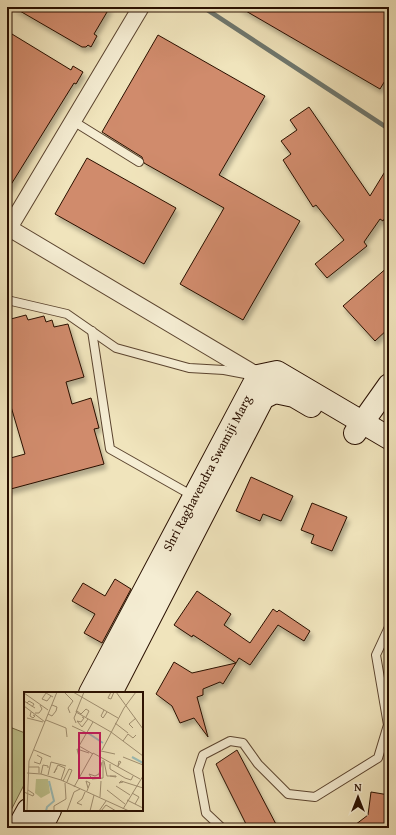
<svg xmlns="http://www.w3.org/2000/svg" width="396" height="835" font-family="'Gentium Book Plus',serif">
<defs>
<filter id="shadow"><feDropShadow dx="2.5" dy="4.5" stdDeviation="2" flood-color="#0004"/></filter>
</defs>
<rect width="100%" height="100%" fill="#f0e4bc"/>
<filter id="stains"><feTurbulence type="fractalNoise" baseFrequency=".005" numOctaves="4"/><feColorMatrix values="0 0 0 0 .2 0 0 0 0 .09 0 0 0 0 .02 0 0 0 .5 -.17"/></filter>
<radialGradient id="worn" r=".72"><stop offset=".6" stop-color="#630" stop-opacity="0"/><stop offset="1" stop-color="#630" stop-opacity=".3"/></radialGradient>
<!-- green -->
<polygon fill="#bec28d" stroke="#746846" points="7,726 25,733 25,783 7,818"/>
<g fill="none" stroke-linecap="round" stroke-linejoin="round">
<!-- stream -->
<polyline stroke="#6e776e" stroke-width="4.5" points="203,7 389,129"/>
</g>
<!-- building -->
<g fill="#d08b6c" stroke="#290f00" filter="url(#shadow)">
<polygon points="13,7 110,7 94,34 97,36 91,47 88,45 86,47 82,47"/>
<polygon points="239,7 389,7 389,74 380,89"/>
<polygon points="7,31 71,70 73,66 83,72 76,84 74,83 7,191"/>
<polygon points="158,35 265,96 219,175 300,221 243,320 180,284 224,208 144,163 142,157 102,132"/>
<polygon points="309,107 370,196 389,165 389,211 383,221 380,219 364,242 367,246 327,278 315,264 344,240 316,205 313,207 283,160 291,154 281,141 297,130 290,120"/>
<polygon points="87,158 176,208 144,264 55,214"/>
<polygon points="389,266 389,328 375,341 343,306"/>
<polygon points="26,315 28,320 44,316 46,322 52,320 54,327 68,324 84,377 66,382 72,404 91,398 99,428 94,429 104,464 7,490 7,459 25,454 7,393 7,320"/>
<polygon points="251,477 293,496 281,521 263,514 260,521 236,511"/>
<polygon points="312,503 347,517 332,551 311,543 314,535 301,530"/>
<polygon points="115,579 131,589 102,643 84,633 95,614 72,601 83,583 105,596"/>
<polygon points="197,591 231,614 224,625 250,643 273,609 277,612 279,610 310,631 304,641 278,625 250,665 239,658 236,663 193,635 192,637 174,625"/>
<polygon points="174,662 192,673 236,663 223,684 220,682 203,689 203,695 197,697 208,737 194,718 180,723 172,706 156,694"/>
<polygon points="237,750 278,828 248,828 216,764"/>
<polygon points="371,792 389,795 389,828 351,828 368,815"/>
</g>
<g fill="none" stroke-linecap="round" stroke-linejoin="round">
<!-- lane casing -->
<g stroke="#5b442f" stroke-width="10">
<g id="lane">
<polyline points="73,121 139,162"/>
<polyline points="7,300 67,314 116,348 189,368 224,370 245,374"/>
<polyline points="92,331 110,449 193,496"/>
<polyline points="222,828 206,813 198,770 203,755 230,741 243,743 258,764 288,794 315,797 378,758 388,725 376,655 389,627"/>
</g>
</g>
<!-- street casing -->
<g stroke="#5b442f" stroke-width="18">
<polyline id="street" points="141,7 9,228 258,376 265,383"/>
</g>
<!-- secondary casing -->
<g stroke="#290f00" stroke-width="24">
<g id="secondary">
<polyline points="355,433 389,385"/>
<path id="s1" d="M90 693 258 376 277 372 389 438"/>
<polyline points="111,693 263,398 275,392 294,396 311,406"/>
<polyline points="18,828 28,810"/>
<polyline points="41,828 50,810"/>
</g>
</g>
<!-- lane -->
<use href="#lane" stroke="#f5edd3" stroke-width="8"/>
<!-- street -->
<use href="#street" stroke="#f5edd3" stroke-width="16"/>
<!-- secondary -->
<use href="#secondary" stroke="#f5edd3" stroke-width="22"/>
</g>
<g text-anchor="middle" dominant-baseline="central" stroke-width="3.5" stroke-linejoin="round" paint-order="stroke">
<!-- street labels -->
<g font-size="13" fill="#290f00" stroke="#f5edd3">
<text stroke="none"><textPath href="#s1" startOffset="249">Shri Raghavendra Swamiji Marg</textPath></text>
</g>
</g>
<!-- overview -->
<g transform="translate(24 692)">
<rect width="119" height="119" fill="#f0e4bc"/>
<path d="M12 87H24L26 101 17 106 11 101Z" fill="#bec28d"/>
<path fill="none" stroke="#9cbdb8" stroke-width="2" d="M64 41 79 51M108 65 119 71M22 119 23 115 30 109 25 89"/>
<path fill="none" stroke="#a08f71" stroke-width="1" d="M40 0 49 9 44 16 46 21M49 0 94 26M60 0 52 20 87 40 119 64M87 0 84 6 87 7 90 0M92 0 119 37M0 1 24 18M27 4 23 9 18 7 22 1 29 5M0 9 11 16M3 11 5 9 10 12 8 15M0 14 21 30M80 18 77 24 79 26 83 20M7 20 6 24 9 26 11 24 9 23M11 21H15L18 17 16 13M24 22 28 24 32 19 33 15 28 13M58 25 60 26 57 30 53 29 58 35 64 27M3 26 19 30M22 28 42 36 43 45M52 31 50 26 53 19 57 22 62 17 65 19 62 25M91 31 104 41M48 34 63 41M109 36 105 32 112 26M99 49 104 42 109 46 112 43M10 58 27 65M78 58 100 16 112 0M77 59 91 62M69 62 55 54 69 30M55 65 53 57 65 61M99 65 119 73M80 69 83 84H92V85L86 84M10 70 16 72 18 66 13 63M78 70 75 82 71 84 65 82 68 87 79 86V68M86 72V77L101 86 107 88 109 84M5 75H15V81M94 75V74L97 70 95 69 94 74M33 76 30 81 34 73 41 76 37 88M3 81 17 82 37 88 105 119M17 82 19 73 24 74V76M24 83 27 70 42 74M39 89 45 77 48 78 43 90M99 90 95 91 97 89 119 96M92 94 106 103M50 95 69 61 116 87M83 98 101 112M63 99 66 91 62 89 64 96M0 100 9 104 10 102 4 98M108 101 115 105 111 112M76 105 77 89M103 108 119 116M58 113 53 111 58 107 61 100M99 117 119 84M3 119 5 69 33 0M6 119H19M30 119V114L42 107 41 91M43 119 50 100 56 97M66 119 70 103M75 119 82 109M77 119 82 113 92 119"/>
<path fill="#c2185b" fill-opacity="0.15" stroke="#c2185b" stroke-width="2" d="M55 41H76V86H55Z"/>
<rect width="119" height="119" fill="none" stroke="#290f00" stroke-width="2"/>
</g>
<!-- margin -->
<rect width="396" height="835" fill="none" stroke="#f0e4bc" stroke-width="24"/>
<rect x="8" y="8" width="380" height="819" fill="none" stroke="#290f00" stroke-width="2"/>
<rect x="12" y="12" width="372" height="811" fill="none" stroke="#290f00"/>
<!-- north arrow -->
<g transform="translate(358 797)" stroke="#f5edd3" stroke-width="3" paint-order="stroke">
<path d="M0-3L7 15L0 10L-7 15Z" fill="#290f00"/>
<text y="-6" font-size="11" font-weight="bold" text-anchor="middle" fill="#290f00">N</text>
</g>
<rect width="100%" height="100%" filter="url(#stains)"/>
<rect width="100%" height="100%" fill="url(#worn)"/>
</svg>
